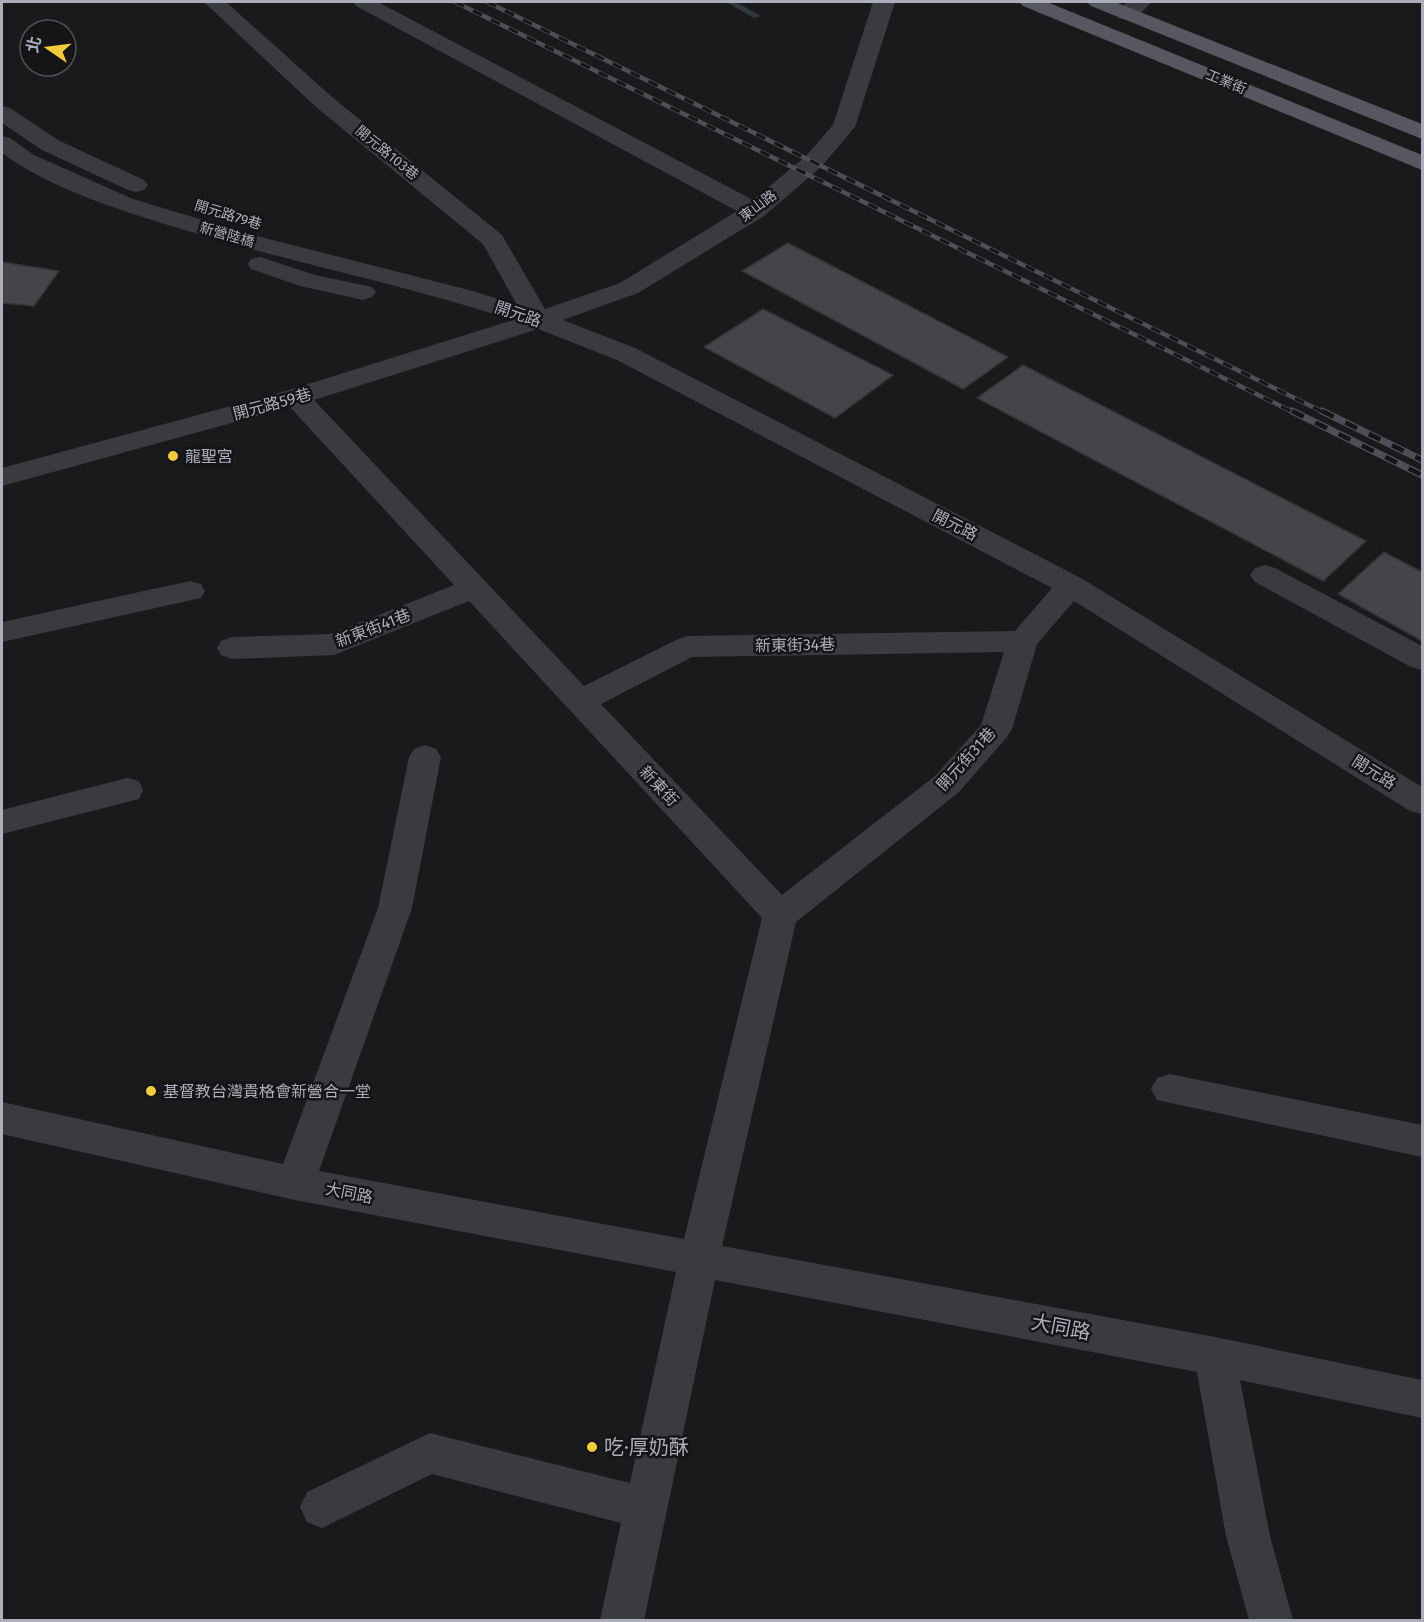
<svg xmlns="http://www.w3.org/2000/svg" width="1424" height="1622" font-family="'Fira Sans','Noto Sans TC',sans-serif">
<rect width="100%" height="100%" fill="#1a191c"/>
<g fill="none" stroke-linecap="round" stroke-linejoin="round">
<!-- stream -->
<polygon fill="#2f3740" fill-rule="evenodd" points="726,2 736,2 761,16 754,18"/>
</g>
<!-- building -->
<g fill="#444449" stroke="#343338" stroke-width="1.5">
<polygon points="788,243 1008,357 963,389 742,271"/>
<polygon points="2,262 59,271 34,306 2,303"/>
<polygon points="763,309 893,375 835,418 704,347"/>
<polygon points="1023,365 1366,541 1323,581 977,398"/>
<polygon points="1384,552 1422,572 1422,641 1338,594"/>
</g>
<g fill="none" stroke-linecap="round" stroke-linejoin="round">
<!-- minor -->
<g fill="#3a3b41" fill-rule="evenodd">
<path d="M204 2H226L332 97 502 235 545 309 620 283 737 211 356 6 353 2H378L753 200 805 157 833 125 873 2H895L855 127 821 167 764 216 638 293 563 320 635 348 1081 578 1422 787V814L1410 811 1074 601 1037 644 1012 729 1007 737 959 792 796 922 722 1246 1215 1337 1422 1380V1418L1240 1380 1270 1536 1293 1620H1249L1226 1536 1197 1372 715 1280 644 1620H600L621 1523 432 1474 322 1528 307 1522 300 1507 307 1492 430 1433 630 1483 676 1272 295 1200 2 1134V1102L283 1164 378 908 409 757 414 749 425 745 436 749 441 757 412 908 319 1171 684 1239 762 918 469 601 334 655 232 659 221 655 217 648 221 641 232 637 331 634 454 585 290 407 2 486V468L286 391 513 320C402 284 289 262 178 228 121 211 49 188 2 153V136L10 138 34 155 133 199 249 234 473 291 517 305 483 244 316 107ZM538 329 617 360 1052 588 1015 631 687 636 676 640 584 686 314 400ZM1004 652 981 725 935 776 782 895 601 704 692 657Z"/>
<path d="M1127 2H1151C1143 13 1132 21 1118 18L1115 13Z"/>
<polygon points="2,106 10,108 58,140 144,180 148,185 144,190 136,192 128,190 42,150 2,123"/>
<polygon points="260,257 315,275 372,287 376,292 372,297 363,300 300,286 251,269 248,264 251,259"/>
<polygon points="1265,565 1275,568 1422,646 1422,670 1411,667 1255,582 1250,575 1255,568"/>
<polygon points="190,581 201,584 205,591 201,598 2,642 2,622"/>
<polygon points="127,778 139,781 143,790 139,799 2,834 2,810"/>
<polygon points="1170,1074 1422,1125 1422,1157 1157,1100 1151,1089 1157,1078"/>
</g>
<!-- major -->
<g fill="#565760" fill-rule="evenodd">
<polygon points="1019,2 1047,2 1422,155 1422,170 1023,6"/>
<polygon points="1087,2 1115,2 1422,124 1422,139 1091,6"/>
</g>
<!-- rail-far1 casing -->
<g stroke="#4d4e56" stroke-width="4.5">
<g id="rail-far1">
<polyline points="455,2 1295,413"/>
<polyline points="487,2 1325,413"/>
</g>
</g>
<!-- rail casing -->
<g stroke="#4d4e56" stroke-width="7">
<g id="rail">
<polyline points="1292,411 1422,475"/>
<polyline points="1322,411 1422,460"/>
</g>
</g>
<!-- rail-far1 -->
<use href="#rail-far1" stroke="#151417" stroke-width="3" stroke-dasharray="10" stroke-linecap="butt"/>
<!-- rail -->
<use href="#rail" stroke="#151417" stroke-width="4.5" stroke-dasharray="13" stroke-linecap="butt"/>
</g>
<!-- markers -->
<g fill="#f3ca3a" stroke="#151417" stroke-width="2">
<circle cx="173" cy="456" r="6"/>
<circle cx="151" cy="1091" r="6"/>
<circle cx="592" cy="1447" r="6"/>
</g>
<g text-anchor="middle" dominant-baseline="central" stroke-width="5" stroke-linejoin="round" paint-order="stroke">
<!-- far-street labels -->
<g font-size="14" fill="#acafbb" stroke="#151417">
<text transform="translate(1226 82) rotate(22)">工業街</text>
<text transform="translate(387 153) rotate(39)">開元路103巷</text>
<text transform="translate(758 206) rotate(-37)">東山路</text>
<text transform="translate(228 215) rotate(17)">開元路79巷</text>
<text transform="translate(227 235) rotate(16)">新營陸橋</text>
</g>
<!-- street labels -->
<g font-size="16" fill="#acafbb" stroke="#151417">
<text transform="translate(518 314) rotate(19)">開元路</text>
<text transform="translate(272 404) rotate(-15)">開元路59巷</text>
<text transform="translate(955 525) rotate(27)">開元路</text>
<text transform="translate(373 628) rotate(-21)">新東街41巷</text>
<text transform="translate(795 645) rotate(-1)">新東街34巷</text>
<text transform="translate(966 759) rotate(-48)">開元街31巷</text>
<text transform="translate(1374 772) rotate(32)">開元路</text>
<text transform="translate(659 786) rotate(47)">新東街</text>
<text transform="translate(349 1193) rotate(11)">大同路</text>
</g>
<!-- poi labels -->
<g font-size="16" fill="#acafbb" stroke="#151417" text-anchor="start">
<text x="185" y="456">龍聖宮</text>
<text x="163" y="1091">基督教台灣貴格會新營合一堂</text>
</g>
<!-- near-street labels -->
<g font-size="20" fill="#acafbb" stroke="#151417">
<text transform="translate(1061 1327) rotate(11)">大同路</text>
</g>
<!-- near-poi labels -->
<g font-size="20" fill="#acafbb" stroke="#151417" text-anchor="start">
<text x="604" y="1447">吃·厚奶酥</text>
</g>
</g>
<!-- border -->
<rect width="1424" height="1622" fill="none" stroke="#acafbb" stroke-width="6"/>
<!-- north arrow -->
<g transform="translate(48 48) rotate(284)"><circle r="28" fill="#151417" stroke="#515259" stroke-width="1.5"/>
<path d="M0-4.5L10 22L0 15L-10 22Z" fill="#f3ca3a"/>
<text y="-9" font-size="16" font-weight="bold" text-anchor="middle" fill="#acafbb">北</text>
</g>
</svg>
